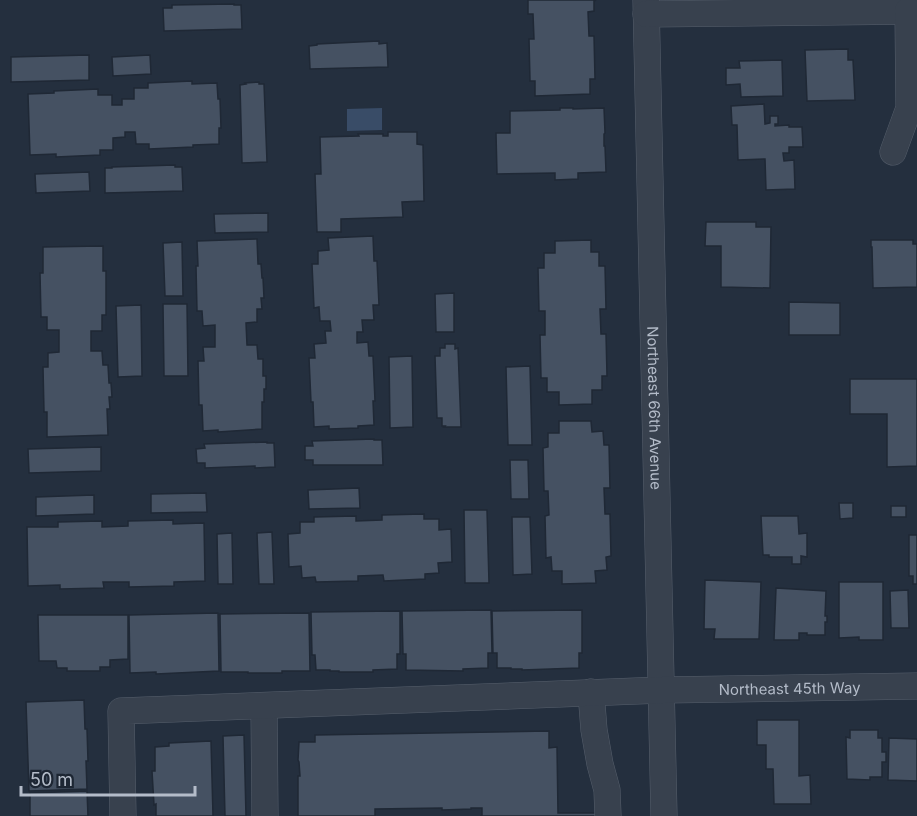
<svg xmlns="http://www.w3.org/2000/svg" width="917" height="816" font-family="Inter,sans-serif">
<rect width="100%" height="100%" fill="#242f3e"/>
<!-- water -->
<polygon fill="#394c67" points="382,108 382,130 347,131 347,109"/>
<!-- building -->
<g fill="#455162" stroke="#1f2835" stroke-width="1.5">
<polygon points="528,0 596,0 594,1 594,11 588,12 589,36 594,36 595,79 590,79 590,94 535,96 535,81 530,81 529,39 534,39 533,14 528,14"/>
<polygon points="234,4 234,5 241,5 242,29 164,31 163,8 172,8 172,5"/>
<polygon points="379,41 379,44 387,43 388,67 310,69 309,46 317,45 317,44"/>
<polygon points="848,49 848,60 853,60 855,100 807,101 805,50"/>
<polygon points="89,55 89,80 11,82 11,57"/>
<polygon points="150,55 151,74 113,76 112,57"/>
<polygon points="782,60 783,96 741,97 740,84 726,85 726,68 740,68 739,61"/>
<polygon points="192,81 192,84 217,83 218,99 220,99 221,128 219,128 219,144 193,145 193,147 149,149 149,144 136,144 135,132 125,132 125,137 113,138 113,150 100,150 100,155 56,157 56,154 30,155 28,94 54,93 54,91 98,89 98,95 112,95 112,105 122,105 122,99 134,99 134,88 148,88 148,83"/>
<polygon points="259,82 259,84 264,84 267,162 242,163 240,85 246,84 245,83"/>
<polygon points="764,104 765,124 770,123 770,116 778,116 778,124 775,124 775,126 789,125 789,127 802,127 803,147 789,147 789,153 783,153 784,161 794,160 795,189 766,190 765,159 738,160 737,125 732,125 731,106"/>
<polygon points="560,108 573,108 573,109 604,108 605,133 604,134 604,146 605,146 606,172 578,173 578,179 555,180 555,173 497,174 496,133 510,133 510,111 560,110"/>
<polygon points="388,132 417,132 417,144 423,145 424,201 402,202 403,217 341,219 341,232 317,232 315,174 321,174 320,137 359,136 358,134 383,134 383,136 388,136"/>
<polygon points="175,165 175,167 182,167 183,191 105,193 105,168 112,168 112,167"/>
<polygon points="89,172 90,191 36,193 35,174"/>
<polygon points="268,213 268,232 215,233 214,214"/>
<polygon points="706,222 756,222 756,227 771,227 770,288 721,287 721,246 705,246"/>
<polygon points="373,236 374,261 377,261 379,305 373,305 374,320 362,320 363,332 357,332 357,343 368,342 369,356 373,356 375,401 373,401 374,425 358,426 358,428 329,429 329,426 314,427 313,402 311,402 309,358 315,358 314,344 326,343 325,331 331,331 330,321 320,321 319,307 314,308 312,264 318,264 318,251 329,250 328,238"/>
<polygon points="257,239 258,264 261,264 262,278 263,278 264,298 261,298 262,309 257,309 257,322 246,323 247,345 257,345 258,359 263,359 263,376 266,376 266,389 264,389 264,402 262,402 262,429 218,432 218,430 203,431 202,405 199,405 198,361 204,361 203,347 215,347 215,325 203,326 202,311 197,311 196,266 198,266 197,241"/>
<polygon points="591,240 591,252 599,252 599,266 605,266 606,309 600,309 601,334 606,334 607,376 602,376 602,390 592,390 592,404 559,405 559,392 547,392 547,378 541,378 540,335 545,335 545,311 539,311 538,268 544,268 544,253 555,253 555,241"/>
<polygon points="871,240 913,240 913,244 917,244 917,287 873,288 872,247 871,247"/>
<polygon points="182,242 183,296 165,296 163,243"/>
<polygon points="103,246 103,271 106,271 106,315 102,315 102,331 91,331 91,351 102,351 103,365 108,365 109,383 111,383 112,397 109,397 110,409 107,409 108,435 47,437 47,412 44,412 43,367 48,367 48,353 59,352 59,330 47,330 47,317 41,317 40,273 43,273 43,247"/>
<polygon points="454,293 454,332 436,332 435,294"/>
<polygon points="789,302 840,303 840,335 789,335"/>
<polygon points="163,304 187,304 188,376 164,376"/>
<polygon points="141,305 142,376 118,377 116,306"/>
<polygon points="445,344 455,344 455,349 458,348 461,427 444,427 445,426 442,426 442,418 437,418 435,356 440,356 440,348 445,348"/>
<polygon points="412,356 413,427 390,428 389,357"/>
<polygon points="530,366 532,445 508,445 506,367"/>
<polygon points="850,379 917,379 917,466 887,467 887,414 850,414"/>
<polygon points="559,421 591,421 592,432 603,431 604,445 609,445 610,488 604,488 605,514 610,514 611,556 606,557 607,570 595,571 596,583 562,584 562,571 552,571 551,557 546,558 545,516 549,515 548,491 544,491 543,448 548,447 548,433 559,433"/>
<polygon points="374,439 374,440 382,440 383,465 313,465 313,460 305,460 305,446 313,446 312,441"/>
<polygon points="267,442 267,443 274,443 275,467 255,468 255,466 205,468 205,463 197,463 196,449 205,448 204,444"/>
<polygon points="101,447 101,471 29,473 28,449"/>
<polygon points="510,460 528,460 529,499 511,499"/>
<polygon points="359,488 360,508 309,509 308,490"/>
<polygon points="206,493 207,512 151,513 151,494"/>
<polygon points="94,495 94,514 36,516 36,497"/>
<polygon points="839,503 853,503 853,518 840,519"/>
<rect x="891" y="506" width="15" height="11"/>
<polygon points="464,510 487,510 489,583 465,583"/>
<polygon points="424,514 424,519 439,519 439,530 451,529 452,562 438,563 439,573 425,574 425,579 384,581 383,575 358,576 358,581 316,582 315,577 302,578 301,566 289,567 288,534 300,533 300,522 314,522 314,517 356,516 356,521 382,520 382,515"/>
<polygon points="761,516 798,516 799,534 807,533 807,557 801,556 801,564 792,564 792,557 769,557 769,555 763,555"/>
<polygon points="512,517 530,517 532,574 513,575"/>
<polygon points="173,520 173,524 204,523 205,581 174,582 174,586 129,587 129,582 103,582 104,588 60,589 60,585 28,586 27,527 58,527 58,522 102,521 102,527 128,526 128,521"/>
<polygon points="272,532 274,584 259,584 257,533"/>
<polygon points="232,533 233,584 218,584 217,534"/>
<polygon points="909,535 917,535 917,584 913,584 913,576 909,576"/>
<polygon points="705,580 761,582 759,639 714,639 715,629 704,629"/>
<polygon points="839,582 883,582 883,640 859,640 859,637 839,638"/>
<polygon points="776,588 826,591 825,616 827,616 827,622 825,622 825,635 807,635 807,633 799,633 799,640 774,640"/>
<polygon points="908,590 909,628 891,628 890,591"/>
<polygon points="491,610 492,653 488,653 488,668 463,669 463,671 406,670 406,654 403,654 402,611"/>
<polygon points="582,610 582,653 579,653 579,668 522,670 522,669 511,669 511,668 497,668 497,653 493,653 492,611"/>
<polygon points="400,611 400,654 397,654 397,669 373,670 373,672 339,672 339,671 330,671 330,670 316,670 315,655 312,655 311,612"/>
<polygon points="218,613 219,671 156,674 156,672 130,673 129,615"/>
<polygon points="309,613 310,671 282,671 282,673 248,673 248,672 221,672 220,614"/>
<polygon points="38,615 128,615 128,659 110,660 110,667 100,667 100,671 67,671 67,668 57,668 56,661 39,661"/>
<polygon points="84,700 85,729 87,729 88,761 86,761 87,789 29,791 26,702"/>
<polygon points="757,720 799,720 799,776 810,775 811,804 774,804 773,769 766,769 766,745 757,745"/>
<polygon points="850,730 878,730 878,738 882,738 882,752 886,752 886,762 882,762 882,777 870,777 870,780 847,779 846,737 850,738"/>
<polygon points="549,731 549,748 557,747 558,813 597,813 597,816 480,816 482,816 482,808 471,808 471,809 442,810 442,808 375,809 375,816 298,816 298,776 300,776 299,762 298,760 299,742 315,742 315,735"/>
<polygon points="244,735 246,816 225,816 223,736"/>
<polygon points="889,738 917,739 917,781 888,780"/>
<polygon points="211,741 213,816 156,816 156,804 154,805 152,771 155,771 155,747 169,746 169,743"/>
<polygon points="87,791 88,816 30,816 30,793"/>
</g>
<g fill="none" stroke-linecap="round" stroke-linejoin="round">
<!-- minor casing -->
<g stroke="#565f6c" stroke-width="27">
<g id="minor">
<path id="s1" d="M646 0 664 816"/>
<polyline points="646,14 917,11"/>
<polyline points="893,152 909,108 908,11"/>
<polyline points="591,692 594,730 600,764 607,790 608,816"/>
<polyline points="264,706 265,816"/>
<path id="s2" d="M123 816 121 711 662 690 917 686"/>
</g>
</g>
<!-- minor -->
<use href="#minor" stroke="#38414e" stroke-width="26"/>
</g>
<g text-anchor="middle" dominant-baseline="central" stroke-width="5" stroke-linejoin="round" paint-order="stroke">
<!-- street labels -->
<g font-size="15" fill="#b4bcc9" stroke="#1d2633">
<text stroke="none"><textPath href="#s1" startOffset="408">Northeast 66th Avenue</textPath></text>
<text stroke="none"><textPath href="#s2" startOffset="774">Northeast 45th Way</textPath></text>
</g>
</g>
<!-- scale -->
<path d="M21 786v9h174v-9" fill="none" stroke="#b4bcc9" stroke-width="3"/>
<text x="30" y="786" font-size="18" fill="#b4bcc9" stroke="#1d2633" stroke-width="4.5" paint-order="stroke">50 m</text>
</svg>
